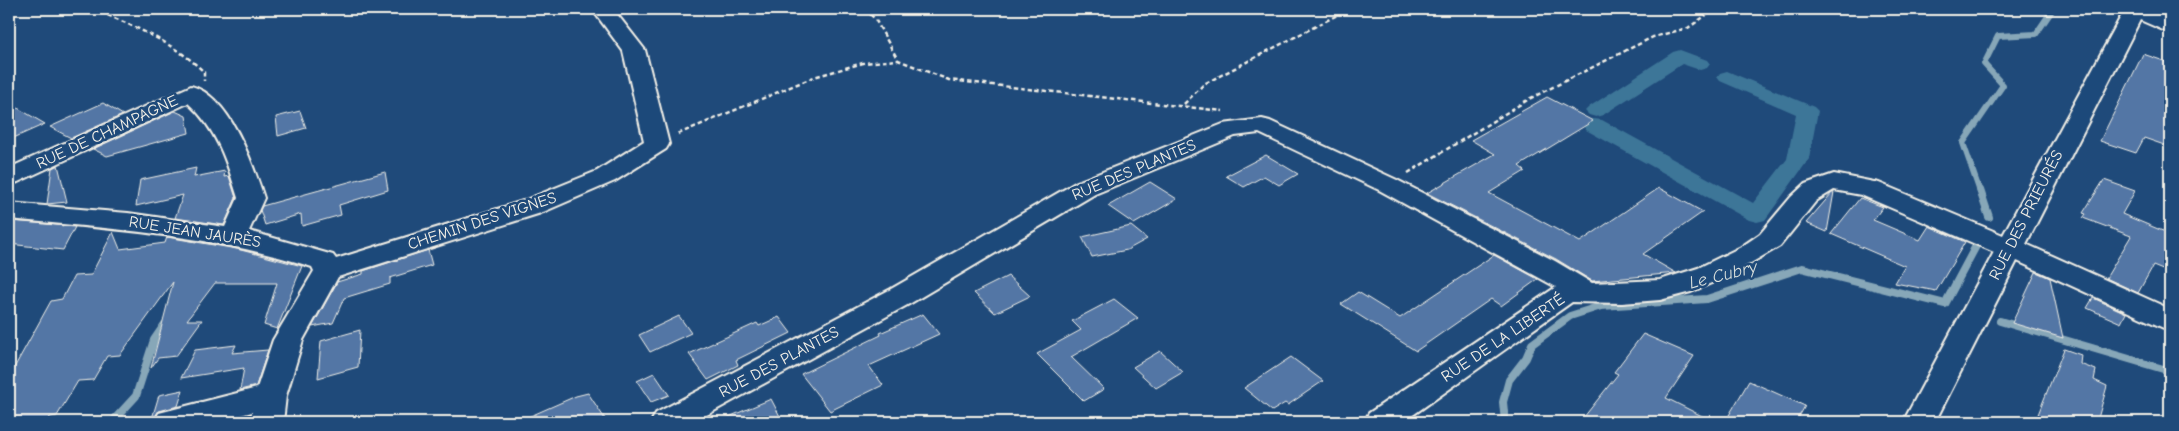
<svg xmlns="http://www.w3.org/2000/svg" width="2179" height="431" font-family="'Comic Neue',sans-serif">
<rect width="100%" height="100%" fill="#1f4a7a"/>
<filter id="ink" filterUnits="userSpaceOnUse"><feTurbulence type="fractalNoise" baseFrequency=".02" numOctaves="2"/><feDisplacementMap in="SourceGraphic" scale="10" xChannelSelector="R" yChannelSelector="G"/><feConvolveMatrix kernelMatrix="1 2 1 2 8 2 1 2 1" color-interpolation-filters="sRGB"/></filter>
<g filter="url(#ink)">
<g fill="none" stroke-linecap="round" stroke-linejoin="round">
<!-- stream-far1 -->
<polyline stroke="#87a7b8" stroke-width="6" points="1980,192 1963,143 2003,85 1984,64 1998,36 2036,34 2053,9"/>
<!-- stream -->
<g stroke="#87a7b8" stroke-width="8">
<polyline points="1980,190 1989,217"/>
<polyline points="2000,321 2170,371"/>
<polyline points="112,422 136,396 154,340 165,324"/>
<polyline points="1505,422 1503,402 1509,380 1526,358 1532,344 1570,316 1601,306 1707,299 1802,268 1945,304 1977,244"/>
</g>
<!-- canal -->
<g fill="#3e7698" fill-rule="evenodd">
<polygon points="1680,50 1707,60 1710,64 1707,68 1700,70 1682,64 1603,115 1596,117 1589,115 1585,111 1589,107 1673,52"/>
<polygon points="1727,71 1814,107 1818,111 1809,159 1765,220 1757,222 1749,220 1586,130 1583,125 1586,120 1594,119 1602,120 1753,203 1787,159 1796,114 1720,81 1717,77 1720,73"/>
</g>
</g>
<!-- building -->
<g fill="#5276a5" stroke="#f4f1e8">
<polygon points="2143,54 2170,63 2170,147 2144,138 2136,153 2100,141"/>
<polygon points="1547,97 1593,121 1519,166 1525,171 1489,193 1580,242 1659,188 1703,212 1643,254 1676,273 1592,281 1556,259 1427,193 1495,154 1471,140"/>
<polygon points="9,103 45,124 9,140"/>
<polygon points="103,103 123,115 71,138 50,127"/>
<polygon points="175,111 186,116 189,133 107,156 93,149"/>
<polygon points="300,111 306,128 278,136 276,117"/>
<polygon points="1266,155 1298,174 1279,185 1264,176 1244,187 1226,176"/>
<polygon points="58,165 67,202 47,204 52,168"/>
<polygon points="196,168 194,177 225,171 224,177 229,176 236,198 224,225 175,218 183,195 136,206 140,180"/>
<polygon points="385,172 388,190 339,205 341,215 302,226 301,214 265,225 260,210 262,206"/>
<polygon points="2104,180 2135,191 2122,214 2170,234 2170,273 2153,266 2138,293 2106,278 2131,236 2083,218 2086,214 2083,213"/>
<polygon points="1150,182 1177,199 1134,224 1108,206"/>
<polygon points="1834,192 1827,232 1806,223 1832,193"/>
<polygon points="1860,198 1883,207 1873,220 1920,240 1929,226 1965,242 1936,291 1895,283 1905,266 1831,234"/>
<polygon points="9,221 47,224 75,227 63,250 9,244"/>
<polygon points="1131,226 1147,239 1127,250 1092,257 1082,237"/>
<polygon points="113,232 120,249 165,243 167,237 237,249 302,266 277,329 264,325 277,283 215,283 187,320 202,320 176,356 158,358 151,368 173,282 120,355 107,356 93,380 78,381 57,416 50,417 48,422 9,422 9,377 51,301 62,299 74,276 91,275"/>
<polygon points="428,250 432,265 390,278 390,284 344,298 333,323 312,327 337,282 363,274 363,271"/>
<polygon points="1494,255 1538,279 1501,306 1491,299 1416,351 1341,304 1358,292 1400,318"/>
<polygon points="2036,272 2050,278 2063,338 2012,323"/>
<polygon points="1008,276 1030,296 995,313 974,293"/>
<polygon points="2093,298 2126,313 2121,323 2087,308"/>
<polygon points="1114,299 1138,318 1071,357 1104,389 1084,401 1037,354 1081,330 1072,321"/>
<polygon points="923,314 939,334 869,366 883,385 830,411 801,374 881,335 880,333"/>
<polygon points="679,316 691,333 650,352 639,335"/>
<polygon points="779,317 791,333 736,360 738,365 708,380 689,354 757,323 759,326"/>
<polygon points="360,330 358,367 318,378 321,341"/>
<polygon points="1643,334 1694,356 1666,398 1714,422 1580,422 1618,374 1614,372"/>
<polygon points="236,345 232,353 268,350 256,386 240,390 244,368 181,378 195,350"/>
<polygon points="2064,349 2081,355 2080,364 2096,370 2094,380 2107,386 2097,422 2035,422"/>
<polygon points="1160,351 1183,372 1156,388 1133,367"/>
<polygon points="1291,357 1323,381 1288,405 1285,403 1272,411 1244,388"/>
<polygon points="654,373 669,395 651,402 637,381"/>
<polygon points="1749,381 1805,406 1796,422 1725,422"/>
<polygon points="183,390 178,406 159,411 151,422 159,395"/>
<polygon points="588,393 607,422 517,422 576,396"/>
<polygon points="771,399 783,422 717,422"/>
</g>
<g fill="none" stroke-linecap="round" stroke-linejoin="round">
<!-- minor casing -->
<g stroke="#f4f1e8" stroke-width="4">
<g id="minor">
<path d="M592 9H613L645 50 669 144 666 149 615 181 541 213 338 277 303 340 286 396 283 422H251L252 412 215 422H154L159 413 257 388 273 340 314 271 312 267C213 235 112 229 9 219V203L128 213 225 227 238 198C227 162 217 129 188 103L18 182 9 185V168L191 86C230 96 253 164 264 198L249 231 333 255 336 259 523 201 597 171 644 141 623 51Z"/>
<polygon points="2125,9 2150,9 2170,19 2170,33 2140,20 2026,244 2170,309 2170,331 2017,261 1935,422 1903,422 1994,252 1861,195 1834,190 1816,201 1780,246 1732,274 1691,292 1660,300 1622,303 1572,302 1403,422 1364,422 1369,413 1556,287 1379,190 1259,133 1235,136 1095,194 911,303 694,422 651,422 656,413 891,289 1077,182 1223,124 1262,119 1270,121 1397,180 1555,261 1592,283 1660,280 1698,268 1741,247 1760,234 1791,197 1805,184 1834,174 1879,183 2003,235"/>
</g>
</g>
<!-- path -->
<g stroke="#f4f1e8" stroke-width="2.5" stroke-dasharray="4.5 3" stroke-linecap="butt">
<path d="M94 9C132 26 174 42 204 72V81"/>
<polyline points="865,9 875,19 898,60"/>
<polyline points="1184,104 1204,84 1349,9"/>
<polyline points="678,134 814,77 863,63 898,60 949,80 1223,111"/>
<polyline points="1408,173 1529,99 1653,37 1688,28 1715,9"/>
</g>
<!-- minor -->
<use href="#minor" fill="#1f4a7a" fill-rule="evenodd"/>
</g>
</g>
<g text-anchor="middle" dominant-baseline="central" stroke-width="5" stroke-linejoin="round" paint-order="stroke">
<!-- street labels -->
<g font-size="16" fill="#f4f1e8" stroke="#1f4a7a">
<text transform="translate(107 132) rotate(-25)">RUE DE CHAMPAGNE</text>
<text transform="translate(1134 170) rotate(-23)">RUE DES PLANTES</text>
<text transform="translate(2026 215) rotate(-63)">RUE DES PRIEURÉS</text>
<text transform="translate(482 221) rotate(-18)">CHEMIN DES VIGNES</text>
<text transform="translate(195 232) rotate(9)">RUE JEAN JAURÈS</text>
<text transform="translate(1503 338) rotate(-34)">RUE DE LA LIBERTÉ</text>
<text transform="translate(779 362) rotate(-28)">RUE DES PLANTES</text>
</g>
<!-- water labels -->
<g font-size="18" font-style="italic" fill="#d9dfdc" stroke="#1f4a7a">
<text transform="translate(1723 275) rotate(-14)">Le Cubry</text>
</g>
</g>
<!-- margin -->
<rect width="2179" height="431" fill="none" stroke="#1f4a7a" stroke-width="30"/>
<rect x="15" y="15" width="2149" height="401" fill="none" stroke="#f4f1e8" stroke-width="2" filter="url(#ink)"/>
</svg>
